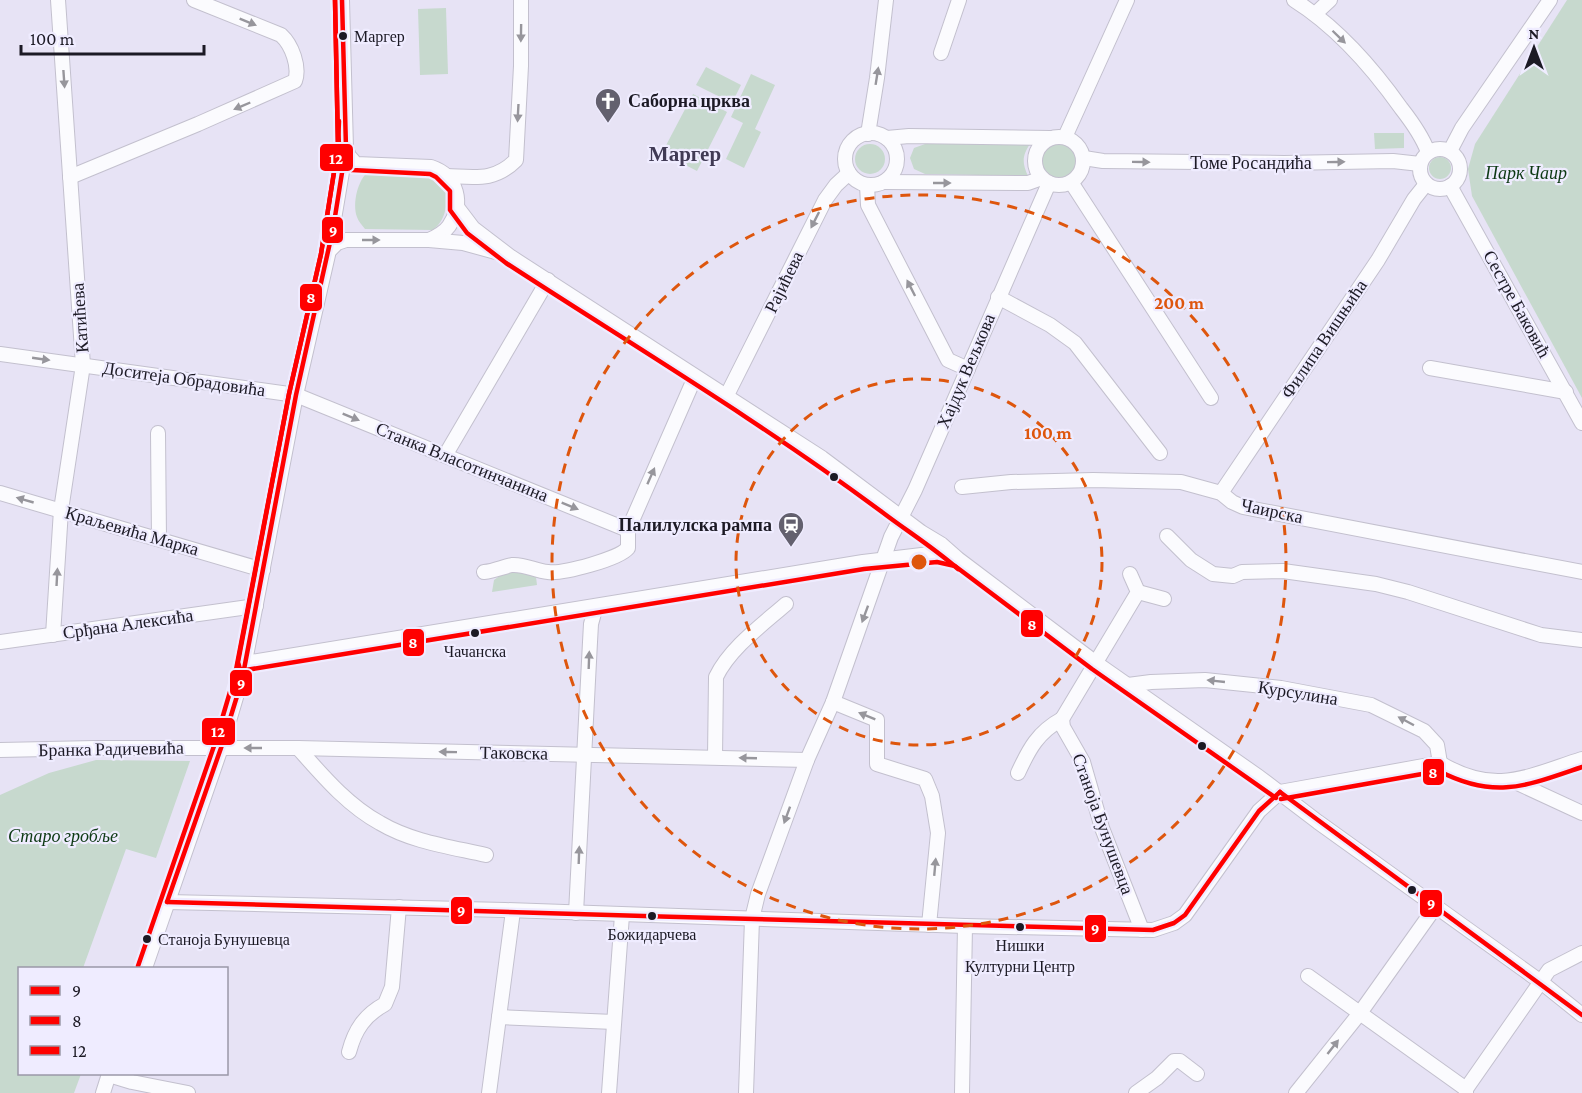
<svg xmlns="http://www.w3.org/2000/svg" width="1582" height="1093" font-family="'Crimson Pro',serif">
<rect width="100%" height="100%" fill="#e7e3f5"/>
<!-- green -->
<g fill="#c7d9ce">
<polygon points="1567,0 1582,0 1582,398 1472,196 1468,169 1475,144"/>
<polygon points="446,8 448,74 420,75 418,9"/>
<polygon points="706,67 741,85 732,103 696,85"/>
<polygon points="751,74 775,85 755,129 761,132 744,168 726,159 743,123 731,117"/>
<polygon points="693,94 727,112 697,171 662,153"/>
<polygon points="1374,133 1404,133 1404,148 1375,149"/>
<circle cx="1059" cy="160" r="21"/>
<path d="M925 144H1030C1022 156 1022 163 1028 176L925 174 914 169 910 158 914 148Z"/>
<circle cx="870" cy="159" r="15"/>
<circle cx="1440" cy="168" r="11"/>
<path d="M369 171 432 172 446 181C447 199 449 217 433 230L365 229C362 225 358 221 357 217 352 203 358 179 369 171Z"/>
<polygon points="517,571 536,577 537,585 492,592 494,580 505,572"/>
<polygon points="96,760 190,761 156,858 126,849 83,968 20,968 20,1074 81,1074 74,1093 0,1093 0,795 49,773"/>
</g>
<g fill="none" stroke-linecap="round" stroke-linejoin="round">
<!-- minor casing -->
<g stroke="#c3c0ce" stroke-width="16">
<g id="minor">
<path d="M1294 0C1337 27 1372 67 1401 108 1412 122 1422 136 1428 152"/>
<polyline points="1315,14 1330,0"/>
<polyline points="941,53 959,0"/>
<circle cx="871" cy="159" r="26"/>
<polyline points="868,134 877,78 886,0"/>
<circle cx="1059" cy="161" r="24"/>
<polyline points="1065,137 1127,0"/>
<polyline points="887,138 909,136 1050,138"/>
<path d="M346 148 349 156 356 164 431 167C458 176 464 204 449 226 444 233 436 237 429 240"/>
<circle cx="1440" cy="169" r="20"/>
<polyline points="1450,151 1462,128 1550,0"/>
<polyline points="1084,158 1103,161 1284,163 1393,161 1420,164"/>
<path d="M447 176C475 177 494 182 516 160L521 66V0"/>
<path d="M70 177 198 124 295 81C300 67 292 45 281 35L194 0"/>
<polyline points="884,182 1028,183 1042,178"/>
<polyline points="1071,182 1211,398"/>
<polyline points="867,185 868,205 948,360 968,369"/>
<polyline points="1450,186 1582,423"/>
<polyline points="457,207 473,228 511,257 822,458 921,532 941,544 958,559 1096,663 1259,777 1318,822 1541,982 1582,1015"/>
<polyline points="328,252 337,243 346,240 429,240 463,243 503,254"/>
<polyline points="998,297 1050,325 1075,343 1160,453"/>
<polyline points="0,354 296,395 628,530"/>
<polyline points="1430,368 1566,392"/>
<polyline points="726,397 825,200 836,185 849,173"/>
<polyline points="158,433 159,539"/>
<polyline points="446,454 548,280"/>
<polyline points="962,487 1011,482 1093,480 1181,482 1221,493 1232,502 1243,507 1582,572"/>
<polyline points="0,493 263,570"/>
<polyline points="1221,493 1378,260 1414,199 1426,184"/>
<polyline points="1167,536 1191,560 1213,574 1233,576 1242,572 1283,571 1376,584 1408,592 1541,635 1582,640"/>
<path d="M484 572C495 571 502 567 512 565 525 564 535 571 548 572 563 574 619 559 628 548V530L695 377"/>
<polyline points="1138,592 1164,599"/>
<polyline points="53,635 61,510 83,365 58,0"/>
<polyline points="0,642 256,606"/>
<polyline points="245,663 863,562 930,554 957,559"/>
<polyline points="1128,685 1151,682 1205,680 1281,688 1371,705 1424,731 1437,745 1440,763"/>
<polyline points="833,702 877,720 877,764 925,779 932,796 938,833 929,925"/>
<polyline points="1062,719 1063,727 1083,762 1102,828 1142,930"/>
<polyline points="1062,719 1138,592 1130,574"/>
<path d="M298 748C322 775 347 805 380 823 412 842 451 847 486 855"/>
<polyline points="0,750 95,748 298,748 807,760"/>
<path d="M715 757 716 677C730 648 762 625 786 604"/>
<path d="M1018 773C1029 749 1038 732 1062 719"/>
<polyline points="1513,781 1582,813"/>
<path d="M167 902 505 910 965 926 1153 930 1174 923 1185 915 1259 811 1280 792 1440 763C1495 796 1526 777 1582 759"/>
<polyline points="576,913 590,642 591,624 596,606"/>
<polyline points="145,968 221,748 242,677 296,395 328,255 346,148 342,0"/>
<polyline points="1308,976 1466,1089"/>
<polyline points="499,1017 614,1022"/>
<path d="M349 1052C355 1029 365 1015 385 1004L392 987 399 907"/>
<polyline points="109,1075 132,1082 188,1093"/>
<polyline points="103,1093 109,1074"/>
<polyline points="489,1093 513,911"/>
<polyline points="609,1093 622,915"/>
<polyline points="746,1093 752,919 758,894 807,760 833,702 891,537 915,490 1049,183"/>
<polyline points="962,1093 965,926"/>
<polyline points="1136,1093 1157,1078 1174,1061 1180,1061 1197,1074"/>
<polyline points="1296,1093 1360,1013 1436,906"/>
<polyline points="1466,1093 1466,1089 1549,970 1582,953"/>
</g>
</g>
<!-- minor -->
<use href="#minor" stroke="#fbfbfe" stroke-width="14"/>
<!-- bus-1 casing -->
<g stroke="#efecff" stroke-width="9">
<g id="bus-1">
<polyline points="1280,792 1582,1015"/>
<path d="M167 902C496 910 824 923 1153 930L1174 923 1185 915 1259 811 1280 792"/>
<polyline points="167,902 221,748 242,680 296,395 333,229 346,148 342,0"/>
</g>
</g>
<!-- bus-2 casing -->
<g stroke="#efecff" stroke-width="9">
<g id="bus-2">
<polyline points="335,0 338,147 321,254 289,394 238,662 240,669 246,670 864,569 937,562 955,566 1092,669 1276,798"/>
<path d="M339 121C338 140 337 156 352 170L430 174 436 177 450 191V210L467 233 506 263C632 345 761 422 882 512 907 531 934 548 958 569"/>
<path d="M1281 799 1439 771C1495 800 1526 786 1582 767"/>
</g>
</g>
<!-- bus-3 casing -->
<g stroke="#efecff" stroke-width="9">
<polyline id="bus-3" points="138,966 214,746 235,675 289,394 321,254 338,147 335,0"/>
</g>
<!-- bus-1 -->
<use href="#bus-1" stroke="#f00" stroke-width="4.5"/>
<!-- bus-2 -->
<use href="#bus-2" stroke="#f00" stroke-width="4.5"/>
<!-- bus-3 -->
<use href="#bus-3" stroke="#f00" stroke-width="4.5"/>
</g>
<!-- one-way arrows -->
<defs><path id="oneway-solid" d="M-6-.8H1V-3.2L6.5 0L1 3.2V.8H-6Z" transform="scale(1.5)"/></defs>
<g fill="#97969c">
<use href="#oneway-solid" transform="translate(248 22) rotate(22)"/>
<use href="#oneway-solid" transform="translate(521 33) rotate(91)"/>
<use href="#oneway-solid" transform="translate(1339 37) rotate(44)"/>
<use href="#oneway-solid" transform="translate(877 76) rotate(-81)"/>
<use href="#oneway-solid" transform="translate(64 79) rotate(86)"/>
<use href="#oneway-solid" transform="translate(242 106) rotate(157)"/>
<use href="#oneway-solid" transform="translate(518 113) rotate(93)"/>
<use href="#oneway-solid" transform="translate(1141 162) rotate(1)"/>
<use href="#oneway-solid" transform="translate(1336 162) rotate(-1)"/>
<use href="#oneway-solid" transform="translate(942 183)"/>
<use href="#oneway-solid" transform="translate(815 220) rotate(117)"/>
<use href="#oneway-solid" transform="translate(371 240)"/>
<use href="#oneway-solid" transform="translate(911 288) rotate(-117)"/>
<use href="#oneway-solid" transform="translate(41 359) rotate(8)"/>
<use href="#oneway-solid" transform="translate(351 417) rotate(22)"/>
<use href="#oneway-solid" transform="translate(651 476) rotate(-66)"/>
<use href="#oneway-solid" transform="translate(25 500) rotate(-164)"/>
<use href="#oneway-solid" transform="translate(570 506) rotate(22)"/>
<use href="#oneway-solid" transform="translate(57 577) rotate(-87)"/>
<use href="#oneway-solid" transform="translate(865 614) rotate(110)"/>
<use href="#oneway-solid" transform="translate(589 660) rotate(-88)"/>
<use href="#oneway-solid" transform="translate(1216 681) rotate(-174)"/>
<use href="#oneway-solid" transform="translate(867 716) rotate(-158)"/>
<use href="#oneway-solid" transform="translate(1406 721) rotate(-152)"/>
<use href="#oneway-solid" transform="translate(253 748) rotate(180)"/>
<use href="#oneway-solid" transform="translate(448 752) rotate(-179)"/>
<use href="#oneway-solid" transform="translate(748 758) rotate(-178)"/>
<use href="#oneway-solid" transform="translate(787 815) rotate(110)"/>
<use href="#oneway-solid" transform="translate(579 855) rotate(-88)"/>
<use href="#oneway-solid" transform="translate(935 867) rotate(-85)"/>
<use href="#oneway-solid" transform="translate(1333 1047) rotate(-52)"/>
</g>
<!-- distance rings -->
<g fill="none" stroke="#de560d" stroke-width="3" stroke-dasharray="10 8">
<circle cx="919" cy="562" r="183"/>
<circle cx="919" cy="562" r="367"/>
</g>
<!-- icons -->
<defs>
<g id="church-pin" transform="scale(1.35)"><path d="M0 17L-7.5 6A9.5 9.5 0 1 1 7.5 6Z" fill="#63606e" stroke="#efecff"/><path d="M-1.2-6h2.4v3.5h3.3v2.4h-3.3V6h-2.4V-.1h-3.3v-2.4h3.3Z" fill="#fff"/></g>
<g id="station-pin" transform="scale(1.35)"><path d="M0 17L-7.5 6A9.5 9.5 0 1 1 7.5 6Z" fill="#63606e" stroke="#efecff"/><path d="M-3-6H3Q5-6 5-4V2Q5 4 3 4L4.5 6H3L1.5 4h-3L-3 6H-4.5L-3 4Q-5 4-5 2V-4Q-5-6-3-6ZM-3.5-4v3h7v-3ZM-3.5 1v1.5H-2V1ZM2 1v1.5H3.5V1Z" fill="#fff"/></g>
</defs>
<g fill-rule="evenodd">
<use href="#church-pin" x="608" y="101"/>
<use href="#station-pin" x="791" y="525"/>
</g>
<!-- markers -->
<g fill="#1c1a25" stroke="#efecff" stroke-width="2">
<circle cx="343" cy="36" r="5"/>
<circle cx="834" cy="477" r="5"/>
<circle cx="475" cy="633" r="5"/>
<circle cx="1202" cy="746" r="5"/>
<circle cx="1412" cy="890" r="5"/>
<circle cx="652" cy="916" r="5"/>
<circle cx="1020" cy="927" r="5"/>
<circle cx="147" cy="939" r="5"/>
</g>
<g text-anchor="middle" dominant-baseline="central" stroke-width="4.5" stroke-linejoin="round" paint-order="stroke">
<!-- bus labels -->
<g font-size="16" fill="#1c1a25" stroke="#efecff">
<text x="354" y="36" text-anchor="start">Маргер</text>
<text x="475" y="651">Чачанска</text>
<text x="652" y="934">Божидарчева</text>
<text x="158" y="939" text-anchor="start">Станоја Бунушевца</text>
<text x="1020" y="945">Нишки<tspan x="1020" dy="21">Културни Центр</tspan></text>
</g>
<!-- poi labels -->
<g font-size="18" font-weight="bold" fill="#1c1a25" stroke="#efecff" text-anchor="start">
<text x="628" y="101">Саборна црква</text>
<text x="772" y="525" text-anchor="end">Палилулска рампа</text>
</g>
<!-- street labels -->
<g font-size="18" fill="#1c1a25" stroke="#efecff">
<text x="1251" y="163">Томе Росандића</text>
<text transform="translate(784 282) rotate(-64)">Рајићева</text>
<text transform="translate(1517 304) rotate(61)">Сестре Баковић</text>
<text transform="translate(80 318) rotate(-94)">Катићева</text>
<text transform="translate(1324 339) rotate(-56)">Филипа Вишњића</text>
<text transform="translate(966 371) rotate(-67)">Хајдук Вељкова</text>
<text transform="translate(184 379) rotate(8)">Доситеја Обрадовића</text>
<text transform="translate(462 462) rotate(22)">Станка Власотинчанина</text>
<text transform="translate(1272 511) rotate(12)">Чаирска</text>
<text transform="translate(132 531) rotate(16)">Краљевића Марка</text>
<text transform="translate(128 624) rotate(-8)">Срђана Алексића</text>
<text transform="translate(1298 693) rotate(9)">Курсулина</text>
<text transform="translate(111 749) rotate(-1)">Бранка Радичевића</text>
<text transform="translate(514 753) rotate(1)">Таковска</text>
<text transform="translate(1103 824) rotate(70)">Станоја Бунушевца</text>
</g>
<!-- park labels -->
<g font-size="18" font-style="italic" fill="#0d3914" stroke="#efecff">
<text x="1526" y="173">Парк Чаир</text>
<text x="63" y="836">Старо гробље</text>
</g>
<!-- quarter labels -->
<g font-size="21" font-weight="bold" fill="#413b55" stroke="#efecff">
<text x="685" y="154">Маргер</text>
</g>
</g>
<circle cx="919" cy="562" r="9" fill="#de560d" stroke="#efecff" stroke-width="3"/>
<g font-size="18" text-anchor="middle" font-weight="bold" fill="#de560d" stroke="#efecff" stroke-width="4.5" stroke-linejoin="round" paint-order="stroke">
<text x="1179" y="309">200 m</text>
<text x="1048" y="439">100 m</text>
</g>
<g stroke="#efecff" stroke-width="2">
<rect x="319" y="143" width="35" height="29" rx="6" fill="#f00"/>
<rect x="321" y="216" width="23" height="28" rx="6" fill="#f00"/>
<rect x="299" y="283" width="24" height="29" rx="6" fill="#f00"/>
<rect x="1020" y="609" width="24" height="29" rx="6" fill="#f00"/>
<rect x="402" y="628" width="23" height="29" rx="6" fill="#f00"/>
<rect x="229" y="669" width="24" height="28" rx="6" fill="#f00"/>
<rect x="201" y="717" width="35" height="29" rx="6" fill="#f00"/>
<rect x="1422" y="758" width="23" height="28" rx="6" fill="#f00"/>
<rect x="1419" y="889" width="24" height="29" rx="6" fill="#f00"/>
<rect x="450" y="896" width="23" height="29" rx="6" fill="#f00"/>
<rect x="1084" y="914" width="23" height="29" rx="6" fill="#f00"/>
</g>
<g font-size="16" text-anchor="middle" font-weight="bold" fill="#fff">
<text x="336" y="164">12</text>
<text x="333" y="236">9</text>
<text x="311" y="303">8</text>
<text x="1032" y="630">8</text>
<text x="413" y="648">8</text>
<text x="241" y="689">9</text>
<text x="218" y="737">12</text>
<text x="1433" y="778">8</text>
<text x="1431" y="909">9</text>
<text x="461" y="916">9</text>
<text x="1095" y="934">9</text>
</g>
<!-- legend -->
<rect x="18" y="967" width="210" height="108" fill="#efecff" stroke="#9b98a8" stroke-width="1.5"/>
<rect x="30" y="986" width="30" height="9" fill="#ff0000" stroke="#9b98a8" stroke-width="1.5"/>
<text x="72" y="997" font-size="18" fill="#1c1a25">9</text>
<rect x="30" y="1016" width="30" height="9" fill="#ff0000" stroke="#9b98a8" stroke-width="1.5"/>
<text x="72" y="1027" font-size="18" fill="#1c1a25">8</text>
<rect x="30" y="1046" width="30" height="9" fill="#ff0000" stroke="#9b98a8" stroke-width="1.5"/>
<text x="72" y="1057" font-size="18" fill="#1c1a25">12</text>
<!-- north arrow -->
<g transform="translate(1534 48)" stroke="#efecff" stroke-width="4.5" paint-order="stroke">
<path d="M0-4.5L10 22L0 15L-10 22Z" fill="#1c1a25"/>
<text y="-9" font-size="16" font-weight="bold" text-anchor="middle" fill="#1c1a25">N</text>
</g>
<!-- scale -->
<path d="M21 45v9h183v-9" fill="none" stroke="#1c1a25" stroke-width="3"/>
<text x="30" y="45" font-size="18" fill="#1c1a25" stroke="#efecff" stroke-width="4.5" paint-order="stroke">100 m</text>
</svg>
